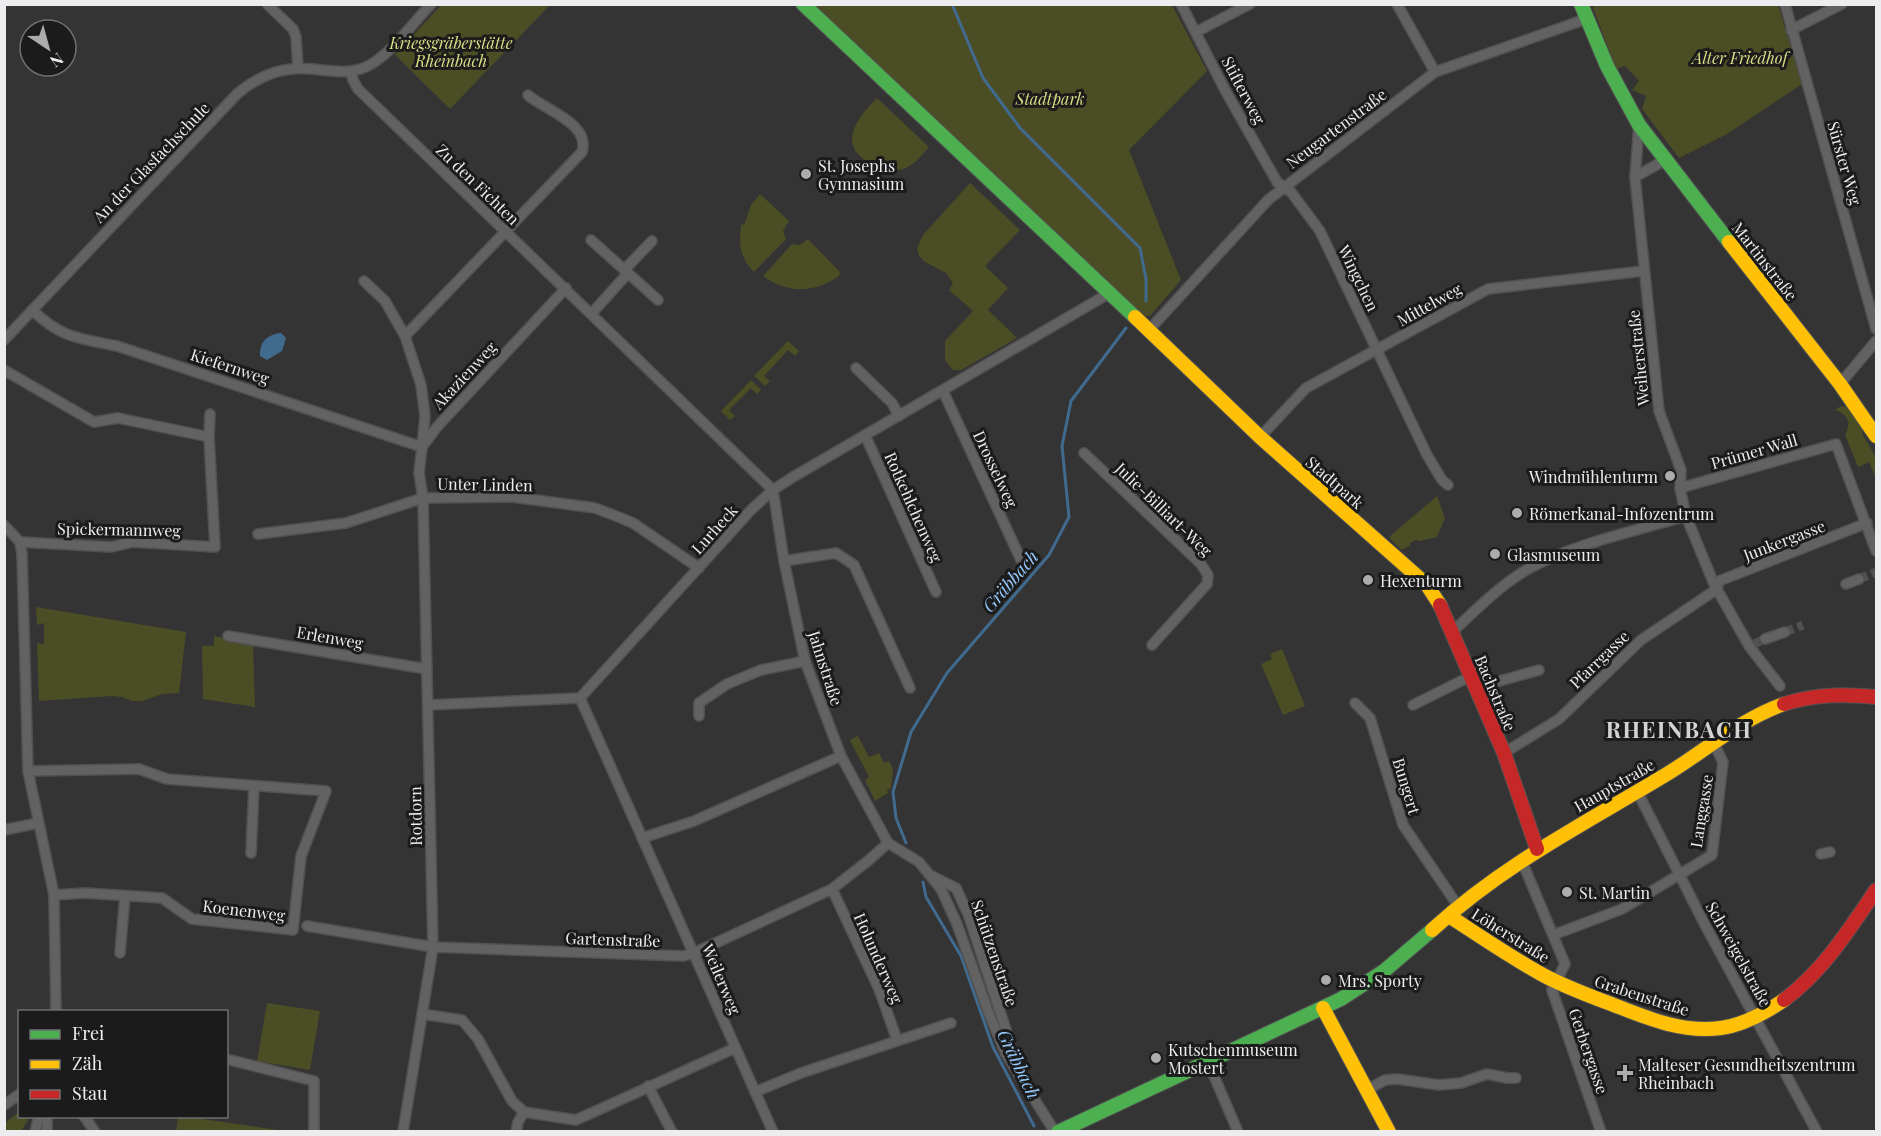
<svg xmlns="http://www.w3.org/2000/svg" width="1881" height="1136" font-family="'Playfair Display',serif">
<rect width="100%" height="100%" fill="#343434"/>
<!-- green -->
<g fill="#4b4d25">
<polygon points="442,4 550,4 550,5 450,109 395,55"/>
<polygon points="815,5 1172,5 1207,71 1129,150 1181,280 1150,316 1143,316"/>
<polygon points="1592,5 1778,5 1802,84 1727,134 1679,158 1642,109 1646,96 1632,90 1639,81 1625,66 1616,69"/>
<path d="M877 98 929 147C912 167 905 173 878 171 871 164 857 156 854 148 846 130 866 109 877 98Z"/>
<polygon points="970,183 1020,230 985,266 1008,288 988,310 1017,338 961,370 953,370 945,360 945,341 973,311 949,290 953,283 946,273 925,262 919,256 917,248 923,235"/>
<path d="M760 194 789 221 783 231 786 239 754 272C739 257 739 244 741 224L744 225 751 205Z"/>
<path d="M808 239 840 272 839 276C815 293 787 294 763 276L792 244 800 245Z"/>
<polygon points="788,341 799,351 795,356 788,350 764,376 770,381 765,386 754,376"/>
<polygon points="751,380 761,390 757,394 751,388 729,410 735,416 730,420 721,411"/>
<path d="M1841 406 1849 407 1864 427 1862 433 1876 458V478L1869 462 1858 467 1845 435C1852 423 1848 414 1835 410Z"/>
<polygon points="1437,496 1445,518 1437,537 1420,541 1416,540 1410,543 1410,546 1401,550 1389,537"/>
<polygon points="36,607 186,632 179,693 162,694 143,701 132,701 122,697 112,696 39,701 37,643 44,644 44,623 37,625"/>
<polygon points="214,636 253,643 255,707 203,699 202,646 214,646"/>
<polygon points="1282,649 1305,706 1283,715 1261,664 1272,659 1270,654"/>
<polygon points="858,736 869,757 879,753 884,763 889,761 893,769 891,788 887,790 888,793 875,801 865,780 869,777 850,740"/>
<polygon points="267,1003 320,1011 310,1070 257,1061"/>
<polygon points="19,1112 20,1116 30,1117 21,1131 5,1131 5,1123"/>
<polygon points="178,1117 189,1117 278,1130 176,1131"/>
</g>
<!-- water -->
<path fill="#416a8f" d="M281 333 286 338 282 351 267 360 260 356C259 343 267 334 281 333Z"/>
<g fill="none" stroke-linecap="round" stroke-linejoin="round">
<!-- stream -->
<g stroke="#416a8f" stroke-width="3">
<polyline points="952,4 983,78 1020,128 1140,248 1146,279 1146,301"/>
<polyline points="906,843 896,818 893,792 911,732 947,673 1049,555 1069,517 1062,446 1071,401 1126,328"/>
<polyline points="923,882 926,897 961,956 993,1047 1034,1126"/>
</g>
<!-- street-tunnel -->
<g stroke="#505050" stroke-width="9" stroke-dasharray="9 4.5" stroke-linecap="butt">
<polyline points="1859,579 1876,572"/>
<polyline points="1785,632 1803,625"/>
<polyline points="1754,644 1765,639"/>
</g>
<!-- street casing -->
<g stroke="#525152" stroke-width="12">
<g id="street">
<polyline points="267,4 293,29 296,37 298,68"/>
<polyline points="1181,4 1225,90 1277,182 1291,192 1320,231 1427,455 1442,480 1448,485"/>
<polyline points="1397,4 1435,72"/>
<polyline points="1785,4 1876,329"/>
<polyline points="1791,30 1842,4"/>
<polyline points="1196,32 1250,4"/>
<polyline points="351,72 353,80 358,89 773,490"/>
<polyline points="1639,125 1635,177 1659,411 1681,470 1680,488 1686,516 1714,584 1749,646 1780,686"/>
<polyline points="1635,177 1665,160"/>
<polyline points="591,240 658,300"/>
<polyline points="624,270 652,241"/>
<path d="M32 310C63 339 78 338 117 346L422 447 425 416 421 385 405 336 385 301 364 281"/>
<polyline points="592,313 628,273"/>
<polyline points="1149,330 1268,200 1435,72 1586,19"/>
<path d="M405 336 582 152C591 123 544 110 528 95"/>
<path d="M4 340 238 93C254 80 270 71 291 69 317 66 344 78 368 66 391 54 413 23 431 4"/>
<polyline points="856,368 892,403 899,416"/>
<polyline points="4,370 94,422 118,418 209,437"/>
<polyline points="1840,384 1876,341"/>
<polyline points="943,391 1021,560"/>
<polyline points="865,435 936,592"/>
<polyline points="1260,437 1306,388 1488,289 1643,271"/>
<polyline points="1084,453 1201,564 1208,575 1207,584 1152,645"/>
<polyline points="1680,488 1836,444 1876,551"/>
<polyline points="773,490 784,561 805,661 841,756 888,843 919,862 941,889 957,924 988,1011 1006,1054 1055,1132"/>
<polyline points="4,525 20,542 22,554 28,771 54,895 56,1012"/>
<polyline points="258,534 346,523 423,498 513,497 595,508 616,516 633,523 699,568"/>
<polyline points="20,542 111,547 133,542 215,547 209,437 210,414"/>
<polyline points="784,561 836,553 854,565 910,688"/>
<polyline points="1846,584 1859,579"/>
<polyline points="1717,589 1719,581 1867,523"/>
<path d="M1452 632C1476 610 1501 584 1530 568 1576 543 1636 531 1686 516"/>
<polyline points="228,636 427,669"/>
<polyline points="1765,639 1785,632"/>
<polyline points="1477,692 1485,685 1539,670"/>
<polyline points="580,698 751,510 773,490 793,477 1108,294"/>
<polyline points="580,698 773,1132"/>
<polyline points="1355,703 1370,718 1403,825 1458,906"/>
<polyline points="428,705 580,698"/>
<polyline points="1413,705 1471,676"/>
<polyline points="699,716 699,703 727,684 761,670 805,661"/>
<polyline points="1504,753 1559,719 1641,640 1717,589"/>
<polyline points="28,771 139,769 167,779 326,791 301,856 293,930 192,919 162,898 85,893 54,895"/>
<polyline points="1637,791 1705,925 1817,1132"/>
<polyline points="4,830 38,823"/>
<polyline points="642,838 694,821 841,756"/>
<polyline points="251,853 254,786"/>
<polyline points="1821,854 1830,852"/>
<polyline points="1521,859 1565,964 1552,990 1601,1132"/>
<polyline points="932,876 956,888 968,914 1009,1039 1006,1054"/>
<polyline points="832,889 879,989 897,1040"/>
<polyline points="307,926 433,947 683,956 694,953 832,889 869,860 888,843"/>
<polyline points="1553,935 1622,909 1712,855 1723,762 1713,742"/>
<polyline points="120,953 125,896"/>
<polyline points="422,1014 462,1020 478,1039 512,1101 524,1112 576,1120 735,1048"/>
<polyline points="226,1059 314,1081 314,1132"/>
<polyline points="1208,1062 1238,1132"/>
<polyline points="648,1086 672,1132"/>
<polyline points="1367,1090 1385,1080 1397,1079 1439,1085 1461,1083 1487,1074 1507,1078 1516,1078"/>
<polyline points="755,1092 801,1073 951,1023"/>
<polyline points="4,1105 20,1094"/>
<polyline points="84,1116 95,1132"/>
<polyline points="35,1132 39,1116"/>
<polyline points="47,1132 47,1116"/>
<polyline points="403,1132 433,947 423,498 419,473 422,447 437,427 566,288"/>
<polyline points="516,1132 518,1122 524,1112"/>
</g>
</g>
<!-- fast casing -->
<g stroke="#525152" stroke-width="16">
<g id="fast">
<polyline points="803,4 1135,317"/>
<polyline points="1581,4 1607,66 1639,125 1729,242"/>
<polyline points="1058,1132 1341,999 1384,971 1432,930"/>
</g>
</g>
<!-- slow casing -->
<g stroke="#525152" stroke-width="16">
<g id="slow">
<polyline points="1729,242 1840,384 1876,436"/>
<polyline points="1135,317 1260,437 1427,585 1440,605"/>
<path d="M1449 916C1480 936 1510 957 1543 975 1567 988 1593 997 1619 1007 1652 1020 1685 1033 1721 1028 1744 1025 1765 1013 1784 1000"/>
<path d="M1432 930C1504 864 1584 824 1667 774 1706 750 1741 719 1784 704"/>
<polyline points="1323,1008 1389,1132"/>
</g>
</g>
<!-- jam casing -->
<g stroke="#525152" stroke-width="16">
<g id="jam">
<polyline points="1440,605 1504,753 1537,849"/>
<path d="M1784 704C1815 694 1844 694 1876 697"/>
<path d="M1784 1000C1823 971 1849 930 1876 890"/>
</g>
</g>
<!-- street -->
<use href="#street" stroke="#616261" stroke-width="9"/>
<!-- fast -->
<use href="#fast" stroke="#4caf50" stroke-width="14"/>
<!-- slow -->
<use href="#slow" stroke="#ffc107" stroke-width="14"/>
<!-- jam -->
<use href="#jam" stroke="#c62828" stroke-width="14"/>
</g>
<!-- markers -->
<g fill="#acacad" stroke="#1b1b1c" stroke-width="2">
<circle cx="806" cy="174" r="6"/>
<circle cx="1670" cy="476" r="6"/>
<circle cx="1517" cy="513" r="6"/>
<circle cx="1495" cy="554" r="6"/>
<circle cx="1368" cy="580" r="6"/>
<circle cx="1567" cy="892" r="6"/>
<circle cx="1326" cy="980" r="6"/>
<circle cx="1156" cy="1058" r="6"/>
<path d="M1622 1064h6v6h6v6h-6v6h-6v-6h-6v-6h6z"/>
</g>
<g text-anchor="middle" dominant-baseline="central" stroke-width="6" stroke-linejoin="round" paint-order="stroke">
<!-- park labels -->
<g font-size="16" font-style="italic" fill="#dadf85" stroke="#1b1b1c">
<text x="451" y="42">Kriegsgräberstätte<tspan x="451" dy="18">Rheinbach</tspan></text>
<text x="1740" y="57">Alter Friedhof</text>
<text x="1050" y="98">Stadtpark</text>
</g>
<!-- street labels -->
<g font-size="16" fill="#edecee" stroke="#1b1b1c">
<text transform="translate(1244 90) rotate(62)">Stifterweg</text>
<text transform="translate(1336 128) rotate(-37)">Neugartenstraße</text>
<text transform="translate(151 162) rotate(-46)">An der Glasfachschule</text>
<text transform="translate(1845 163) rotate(74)">Sürster Weg</text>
<text transform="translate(478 184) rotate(44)">Zu den Fichten</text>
<text transform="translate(1765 261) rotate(52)">Martinstraße</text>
<text transform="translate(1359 278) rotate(64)">Wingchen</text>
<text transform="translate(1429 304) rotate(-29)">Mittelweg</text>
<text transform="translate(1638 358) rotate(-96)">Weiherstraße</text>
<text transform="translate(230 366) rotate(18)">Kiefernweg</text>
<text transform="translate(464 375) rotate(-47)">Akazienweg</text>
<text transform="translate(1754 451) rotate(-16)">Prümer Wall</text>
<text transform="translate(996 469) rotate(65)">Drosselweg</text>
<text transform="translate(1335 482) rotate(41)">Stadtpark</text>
<text transform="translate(485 484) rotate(1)">Unter Linden</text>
<text transform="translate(914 507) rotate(66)">Rotkehlchenweg</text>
<text transform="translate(1164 509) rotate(44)">Julie-Billiart-Weg</text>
<text transform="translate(119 529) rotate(1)">Spickermannweg</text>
<text transform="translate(714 529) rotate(-48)">Lurheck</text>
<text transform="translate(1784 540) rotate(-21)">Junkergasse</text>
<text transform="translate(330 637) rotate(10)">Erlenweg</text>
<text transform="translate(1599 659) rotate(-44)">Pfarrgasse</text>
<text transform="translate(826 668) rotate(72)">Jahnstraße</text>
<text transform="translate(1496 693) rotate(67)">Bachstraße</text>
<text transform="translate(1614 785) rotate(-30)">Hauptstraße</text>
<text transform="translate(1407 786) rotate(73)">Bungert</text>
<text transform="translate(1701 811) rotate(-81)">Langgasse</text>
<text transform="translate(415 816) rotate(-91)">Rotdorn</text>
<text transform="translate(244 910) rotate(7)">Koenenweg</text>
<text transform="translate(1511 935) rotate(32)">Löherstraße</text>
<text transform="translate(613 939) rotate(2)">Gartenstraße</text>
<text transform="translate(995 953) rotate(71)">Schützenstraße</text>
<text transform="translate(1739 954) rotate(61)">Schweigelstraße</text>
<text transform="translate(879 958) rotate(66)">Holunderweg</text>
<text transform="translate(722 979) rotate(67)">Weilerweg</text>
<text transform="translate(1642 995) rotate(18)">Grabenstraße</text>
<text transform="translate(1589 1051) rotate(71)">Gerbergasse</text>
</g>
<!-- poi labels -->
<g font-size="16" fill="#edecee" stroke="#1b1b1c" text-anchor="start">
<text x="818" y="165">St. Josephs<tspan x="818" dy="18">Gymnasium</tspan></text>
<text x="1658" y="476" text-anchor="end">Windmühlenturm</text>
<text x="1529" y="513">Römerkanal-Infozentrum</text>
<text x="1507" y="554">Glasmuseum</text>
<text x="1380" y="580">Hexenturm</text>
<text x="1579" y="892">St. Martin</text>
<text x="1338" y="980">Mrs. Sporty</text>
<text x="1168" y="1049">Kutschenmuseum<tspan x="1168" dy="18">Mostert</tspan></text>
<text x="1638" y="1064">Malteser Gesundheitszentrum<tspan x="1638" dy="18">Rheinbach</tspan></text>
</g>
<!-- water labels -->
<g font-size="18" font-style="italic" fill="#95c9fc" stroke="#1b1b1c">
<text transform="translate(1010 581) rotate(-49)">Gräbbach</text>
<text transform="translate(1019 1064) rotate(64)">Gräbbach</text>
</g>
<!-- district labels -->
<g font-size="22" font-weight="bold" letter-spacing="1.5" fill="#d3d2d5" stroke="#1b1b1c">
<text x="1679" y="729">RHEINBACH</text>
</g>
</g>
<!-- border -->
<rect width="1881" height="1136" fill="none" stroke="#edecee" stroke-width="12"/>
<!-- legend -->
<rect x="18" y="1010" width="210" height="108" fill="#1b1b1c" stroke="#6f6f70" stroke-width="1.5"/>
<rect x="30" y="1030" width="30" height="9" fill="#4caf50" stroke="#6f6f70" stroke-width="1.5"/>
<text x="72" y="1040" font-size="18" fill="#edecee">Frei</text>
<rect x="30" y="1060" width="30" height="9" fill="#ffc107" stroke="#6f6f70" stroke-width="1.5"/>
<text x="72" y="1070" font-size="18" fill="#edecee">Zäh</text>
<rect x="30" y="1090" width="30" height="9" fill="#c62828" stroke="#6f6f70" stroke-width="1.5"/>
<text x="72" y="1100" font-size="18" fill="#edecee">Stau</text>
<!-- north arrow -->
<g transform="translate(48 48) rotate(144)"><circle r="28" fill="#1b1b1c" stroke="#6f6f70" stroke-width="1.5"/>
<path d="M0-4.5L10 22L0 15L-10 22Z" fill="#acacad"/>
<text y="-9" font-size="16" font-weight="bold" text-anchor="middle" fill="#edecee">N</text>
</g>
</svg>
